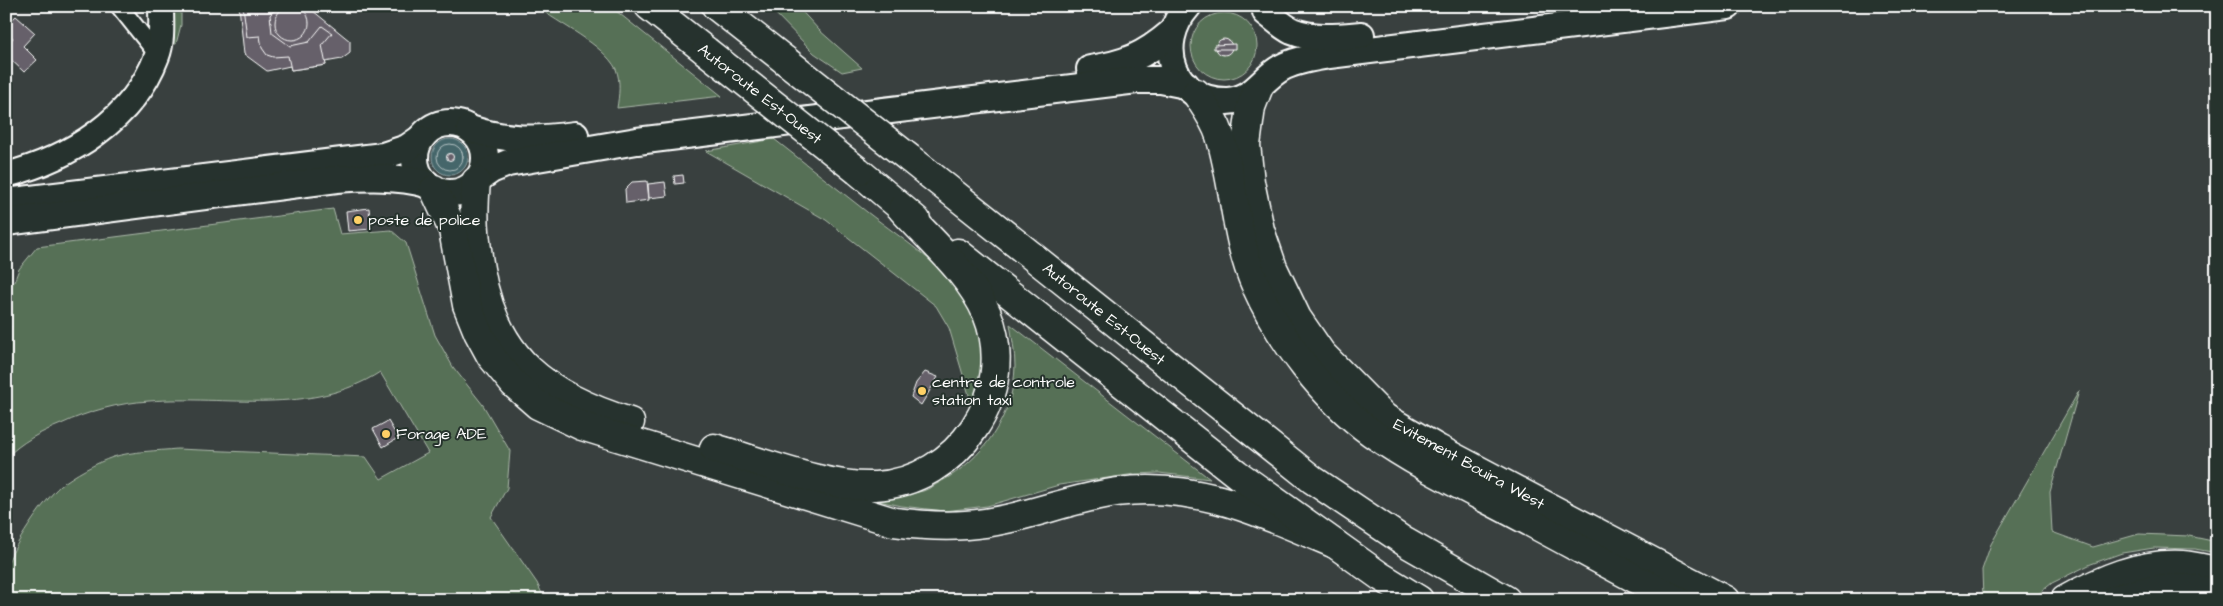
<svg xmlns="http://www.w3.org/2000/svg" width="2223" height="606" font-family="'Architects Daughter',sans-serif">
<rect width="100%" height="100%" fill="#39403f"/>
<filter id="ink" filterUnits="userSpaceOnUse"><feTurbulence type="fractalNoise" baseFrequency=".02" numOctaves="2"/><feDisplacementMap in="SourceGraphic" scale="10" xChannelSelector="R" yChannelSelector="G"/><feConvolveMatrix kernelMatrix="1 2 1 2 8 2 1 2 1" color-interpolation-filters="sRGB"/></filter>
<g filter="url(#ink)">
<!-- green -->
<g fill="#577056" stroke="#abb8aa">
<polygon points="173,6 181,6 181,25 176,44 171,44"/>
<path d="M536 6H610L722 96 617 108C619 95 621 82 616 69 603 44 559 24 536 6Z"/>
<polygon points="768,6 797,6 819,30 862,68 842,72 814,53"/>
<circle cx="1224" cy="46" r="33"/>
<path d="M774 139C805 163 836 188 867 212 903 240 957 273 976 317 987 342 986 378 973 401L964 403 969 395 949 328 936 306 826 220 706 151Z"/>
<path d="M333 209 340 234 391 230 406 243 435 335 453 367 483 405 510 451 507 488 491 517 537 583 545 600H6C6 590 4 578 6 569 10 550 45 499 60 486 74 475 96 463 113 457 133 451 157 451 177 449L366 457 381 479 428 453 380 372C310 417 226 395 149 401 118 403 89 411 61 424 41 432 21 442 6 458V342L11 326 6 325V287L14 282 19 269 37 247Z"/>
<path d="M1010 324 1210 479 1159 473 1135 474 1059 485 987 506 944 511 902 506 859 497C881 497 902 496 923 491 929 489 935 485 940 482 983 460 1014 415 1015 366 1015 352 1012 337 1010 324Z"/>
<polygon points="2079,391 2050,492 2052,532 2093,547 2139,534 2189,536 2217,542 2217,553 2195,549 2154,548 2122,553 2091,564 2052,583 2031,600 1983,600 1982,570 1991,544"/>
</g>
<!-- water -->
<circle fill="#44666a" stroke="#8fa3a6" cx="450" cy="157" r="18"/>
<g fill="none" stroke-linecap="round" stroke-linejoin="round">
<!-- shore -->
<circle stroke="#b4c2c3" stroke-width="1" cx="450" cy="157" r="13"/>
</g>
<!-- building -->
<g fill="#66606a" stroke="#fff">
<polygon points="239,6 307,6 350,41 350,53 342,59 325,62 326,65 291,70 290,66 267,71 244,54"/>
<polygon points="243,6 278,6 270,15 272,33 290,46 309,42 322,26 332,33 322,45 326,65 291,70 288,56 273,57 267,55 262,48 260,36 247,37"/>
<circle cx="292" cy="23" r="17"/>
<polygon points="16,16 35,33 23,46 37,60 24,72 6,55 6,46 13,38 6,32 6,25"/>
<circle cx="1224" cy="47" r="8"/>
<polygon points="1235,44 1235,49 1214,49 1214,45"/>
<circle cx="450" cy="157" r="3.5"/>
<polygon points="683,175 684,183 675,184 674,176"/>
<polygon points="647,181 649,200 626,203 625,189 632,182"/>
<polygon points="665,182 667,196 649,198 648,184"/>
<polygon points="369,208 371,229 348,231 346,211"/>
<polygon points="925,372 938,377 921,405 911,397 916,383"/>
<polygon points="388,421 398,438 383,447 373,429"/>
</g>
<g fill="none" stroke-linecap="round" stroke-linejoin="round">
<!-- street casing -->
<g stroke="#fff" stroke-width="20">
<polyline id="street" points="119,6 158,55"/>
</g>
<!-- secondary casing -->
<g stroke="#fff" stroke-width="28">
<path id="secondary" d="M6 175C70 158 133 120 157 56 163 41 161 22 161 6"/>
</g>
<!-- primary casing -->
<g stroke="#fff" stroke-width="30">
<g id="primary">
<path d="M1188 6C1153 45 1173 102 1227 101 1254 100 1261 79 1281 68 1295 60 1313 58 1329 55L1728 6"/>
<path d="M1266 12C1274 18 1283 27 1292 31 1314 40 1338 37 1361 35"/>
<path d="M1090 69C1125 64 1144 56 1171 33"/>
<circle cx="450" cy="158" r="35"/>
<path d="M470 129C507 141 537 140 575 135"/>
<polyline points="478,179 491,170 508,163 637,141 1137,80 1161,80 1186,85"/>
<polyline points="6,202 383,156 407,148 420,139"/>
<path d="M6 222 337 179C368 177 397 176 427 184"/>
</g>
</g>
<!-- highway casing -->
<g stroke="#fff" stroke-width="31">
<g id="highway">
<polyline points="649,6 706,51"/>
<polyline points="716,6 786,61"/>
<polyline points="1258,89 1251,107 1246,145 1250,182 1260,230 1273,268 1297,318 1321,353 1385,418 1438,449 1725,600"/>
<path d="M1196 93C1205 107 1215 120 1220 136 1235 185 1235 239 1256 286 1280 340 1324 398 1372 433 1417 465 1468 489 1517 515 1570 543 1623 573 1677 600"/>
<polyline points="909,158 1313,480 1405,542 1506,600"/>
<polyline points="858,171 916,220"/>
<path d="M476 181C473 216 474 234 480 269 495 359 546 396 630 422"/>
<path d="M434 189 453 230 467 305 478 332 491 356 514 384 538 405 582 426 894 522C918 525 941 527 966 525 1017 522 1066 499 1117 492 1197 481 1263 514 1335 544"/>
<polyline points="958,253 1237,474 1380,576 1419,600"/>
<path d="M714 448C762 462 827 488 875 486 958 482 1019 393 987 314 970 274 931 241 902 209"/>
<path d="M2065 600C2102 579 2139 563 2182 565 2194 566 2206 569 2217 571"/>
<path d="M2113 600C2147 588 2182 585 2217 593"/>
</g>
</g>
<!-- street -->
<use href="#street" stroke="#26332d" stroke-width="16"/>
<!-- secondary -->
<use href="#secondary" stroke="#26332d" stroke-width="24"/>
<!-- primary -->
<use href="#primary" stroke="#26332d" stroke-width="26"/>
<!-- highway -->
<use href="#highway" stroke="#26332d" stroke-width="28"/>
<!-- highway-bridge casing -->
<g stroke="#fff" stroke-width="31" stroke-linecap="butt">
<g id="highway-bridge">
<polyline points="706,51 858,171"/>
<polyline points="786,61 909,158"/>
</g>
</g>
<!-- highway-bridge -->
<use href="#highway-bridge" stroke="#26332d" stroke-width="28"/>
</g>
</g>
<!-- markers -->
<g fill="#ffd166" stroke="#26332d" stroke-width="2">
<circle cx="358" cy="220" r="5"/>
<circle cx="922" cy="391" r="5"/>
<circle cx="386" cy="434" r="5"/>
</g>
<g text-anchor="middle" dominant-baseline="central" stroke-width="4" stroke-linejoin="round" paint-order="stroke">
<!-- street labels -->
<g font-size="16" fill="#fff" stroke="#26332d">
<text transform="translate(760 94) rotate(38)">Autoroute Est-Ouest</text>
<text transform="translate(1104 314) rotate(39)">Autoroute Est-Ouest</text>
<text transform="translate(1469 464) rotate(29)">Evitement Bouira West</text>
</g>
<!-- poi labels -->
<g font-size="16" fill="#fff" stroke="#26332d" text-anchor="start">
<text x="368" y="220">poste de police</text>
<text x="932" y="382">centre de controle<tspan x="932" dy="18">station taxi</tspan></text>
<text x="396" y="434">Forage ADE</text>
</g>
</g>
<!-- margin -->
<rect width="2223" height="606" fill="none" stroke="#26332d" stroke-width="25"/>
<rect x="12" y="12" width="2198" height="581" fill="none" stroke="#fff" stroke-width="2" filter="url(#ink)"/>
</svg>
